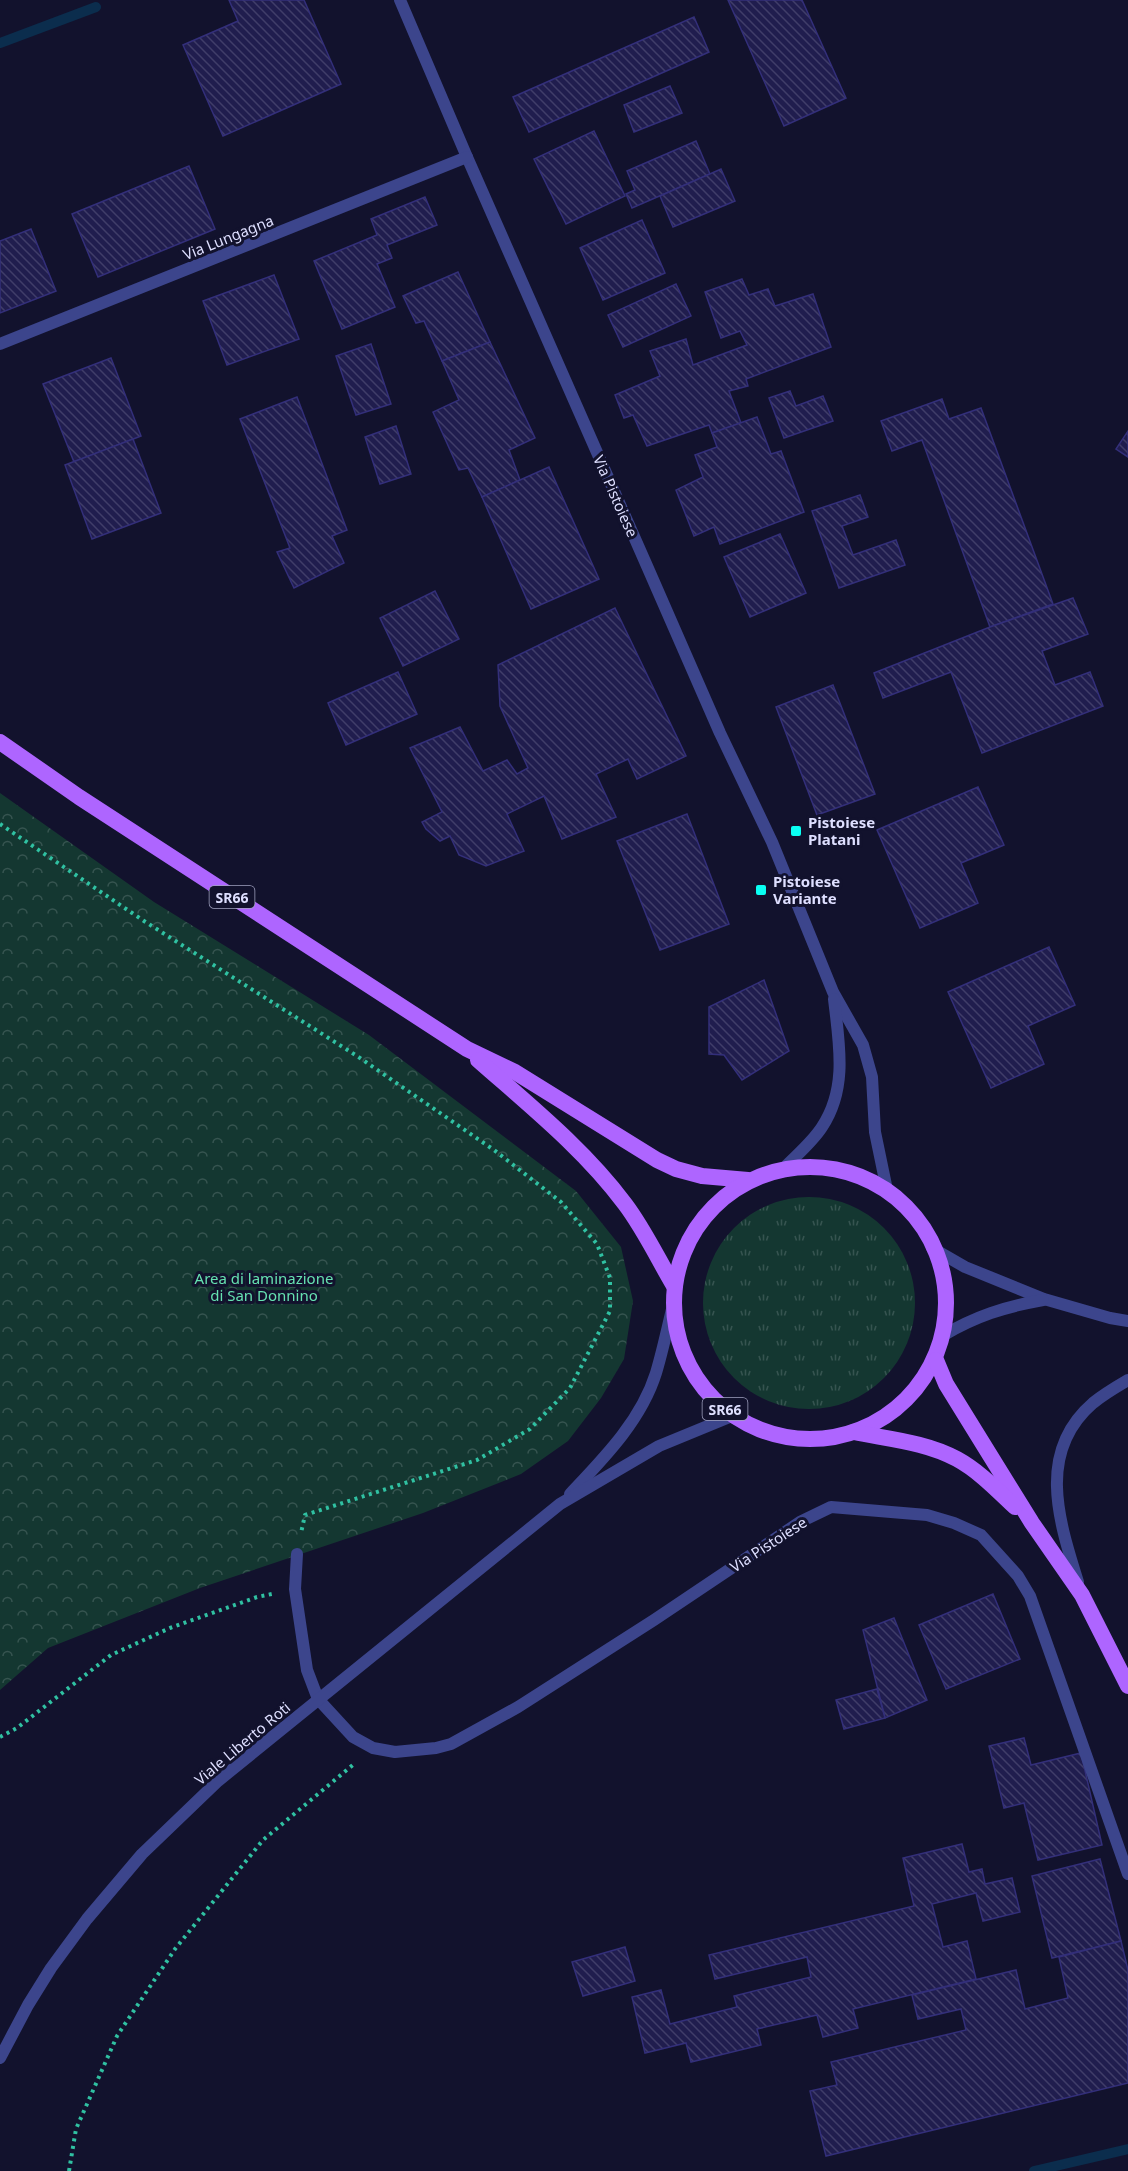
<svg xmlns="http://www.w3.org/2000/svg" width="1128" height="2171" font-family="'Noto Sans',sans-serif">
<defs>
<pattern id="grass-tufts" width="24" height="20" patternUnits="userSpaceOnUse" patternTransform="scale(1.5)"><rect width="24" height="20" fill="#143731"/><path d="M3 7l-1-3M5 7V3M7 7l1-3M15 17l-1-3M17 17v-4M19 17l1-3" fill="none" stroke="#365450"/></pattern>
<pattern id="forest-crowns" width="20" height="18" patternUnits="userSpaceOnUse" patternTransform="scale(1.5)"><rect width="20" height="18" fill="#143731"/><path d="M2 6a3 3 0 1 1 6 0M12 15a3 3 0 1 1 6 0" fill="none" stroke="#365450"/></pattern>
<pattern id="building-back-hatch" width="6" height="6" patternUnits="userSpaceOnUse" patternTransform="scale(1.5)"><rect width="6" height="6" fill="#201d4e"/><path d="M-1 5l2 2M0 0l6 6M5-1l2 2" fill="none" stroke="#403d69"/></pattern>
</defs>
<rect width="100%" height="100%" fill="#12122d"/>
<!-- grass -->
<circle fill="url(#grass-tufts)" cx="809" cy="1303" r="106"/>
<!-- forest -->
<polygon fill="url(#forest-crowns)" points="0,793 154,902 369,1035 576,1191 621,1247 633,1301 624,1359 601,1398 568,1441 521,1474 423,1513 200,1588 48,1648 0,1690"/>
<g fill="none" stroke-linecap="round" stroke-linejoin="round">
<!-- stream -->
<g stroke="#0b2d4d" stroke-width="10">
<polyline points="0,43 96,7"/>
<polyline points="1034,2171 1128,2149"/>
</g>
</g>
<!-- building -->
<g fill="url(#building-back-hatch)" stroke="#332f7a" stroke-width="1.5">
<polygon points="229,0 304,0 341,84 223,136 183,45 238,21"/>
<polygon points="728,0 802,0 846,98 784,126"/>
<polygon points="694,17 709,52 529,132 513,97"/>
<polygon points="670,86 682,113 634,132 624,105"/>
<polygon points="594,131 625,196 566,224 534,159"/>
<polygon points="696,141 710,174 632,208 626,194 635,190 627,171"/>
<polygon points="189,166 215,229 98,277 72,214"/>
<polygon points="721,169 735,201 673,227 660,196"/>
<polygon points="425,197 437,225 387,245 392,258 377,264 395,307 342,329 314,261 377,235 371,219"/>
<polygon points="642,220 665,273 603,300 580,248"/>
<polygon points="31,229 56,291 0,313 0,241"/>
<polygon points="458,272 490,342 442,361 424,321 416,323 403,296"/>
<polygon points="274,275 299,339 227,365 203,301"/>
<polygon points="742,279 749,295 768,289 775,306 813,294 831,347 746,379 748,386 729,391 741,423 712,433 709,425 647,446 633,415 624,418 615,395 660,376 650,351 686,339 693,365 747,345 740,331 721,338 705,292"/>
<polygon points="676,284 691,316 623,347 608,315"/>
<polygon points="490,342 535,438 509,450 520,480 482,497 468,468 459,470 433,412 459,400 442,361"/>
<polygon points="371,344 391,404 356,415 336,356"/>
<polygon points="111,358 141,436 74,462 43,384"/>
<polygon points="790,391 796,406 823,396 833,421 784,438 769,398"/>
<polygon points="297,397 347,530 332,536 344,563 294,588 277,552 290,548 240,419"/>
<polygon points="942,399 949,419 981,408 1053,604 990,627 922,440 892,451 881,421"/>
<polygon points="757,417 771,454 781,451 804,512 720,544 714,527 694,536 676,490 703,477 695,455 717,447 712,433"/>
<polygon points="396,426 411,474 380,484 365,437"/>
<polygon points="1128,431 1128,457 1116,449"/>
<polygon points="133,439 161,513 92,539 65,465"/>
<polygon points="549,467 599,579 531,609 482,497"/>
<polygon points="860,495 868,517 842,526 853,555 896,540 905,565 839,588 812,511"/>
<polygon points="780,534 806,593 750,617 724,557"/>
<polygon points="435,591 459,639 403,666 380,618"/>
<polygon points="1073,598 1088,634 1042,651 1055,685 1090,672 1103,706 982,753 951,672 883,698 874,673 990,627"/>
<polygon points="615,608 686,756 637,779 628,759 596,774 616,817 562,839 544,796 507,814 524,851 486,866 459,855 450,836 440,841 426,829 422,822 442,812 410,748 460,727 483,771 507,760 517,774 528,768 500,706 498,665"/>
<polygon points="398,672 417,714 346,745 328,703"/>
<polygon points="833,685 875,794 817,815 776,707"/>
<polygon points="978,787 1004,845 961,863 978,903 920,928 877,830"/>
<polygon points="687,814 729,924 660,950 617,841"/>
<polygon points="1049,947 1075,1005 1028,1026 1044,1064 991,1088 948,992"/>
<polygon points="764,980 789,1051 742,1080 724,1055 709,1054 709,1007"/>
<polygon points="993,1594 1020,1659 946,1689 919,1625"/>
<polygon points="894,1618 927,1700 885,1718 863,1630"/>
<polygon points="877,1689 885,1718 844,1729 836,1700"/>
<polygon points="1024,1738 1031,1765 1081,1753 1102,1845 1038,1860 1024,1803 1004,1808 989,1746"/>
<polygon points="962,1844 969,1872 982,1869 985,1884 1012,1878 1020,1912 983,1921 976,1893 932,1904 943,1947 967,1941 976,1979 853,2009 858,2028 823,2037 817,2015 757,2029 761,2045 691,2062 686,2043 645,2053 632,1997 661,1990 670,2024 737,2007 734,1996 811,1977 807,1957 715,1979 709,1955 914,1906 903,1858"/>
<polygon points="1100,1859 1121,1941 1052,1958 1032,1876"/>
<polygon points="1121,1941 1128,1970 1128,2083 826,2156 810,2091 837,2085 831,2062 966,2030 961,2009 918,2019 912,1995 1016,1970 1025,2009 1068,1998 1059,1957"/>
<polygon points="625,1947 635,1981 583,1996 572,1962"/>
</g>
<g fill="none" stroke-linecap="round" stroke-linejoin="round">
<!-- path -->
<g stroke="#30c1a2" stroke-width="4" stroke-dasharray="3 4.5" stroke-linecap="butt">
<polyline points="0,824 144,921 357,1056 494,1150 561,1202 597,1244 610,1278 610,1311 570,1388 530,1429 477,1460 305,1515 301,1533"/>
<polyline points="0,1737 17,1728 111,1655 170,1628 257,1597 272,1594"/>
<polyline points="69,2171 76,2129 117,2036 175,1949 263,1840 354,1764"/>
</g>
<!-- minor -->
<g stroke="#3c458c" stroke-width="12">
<polyline points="400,0 467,157 647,566 720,733 772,842 833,992 863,1045 872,1077 875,1132 887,1190"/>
<polyline points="0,344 467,157"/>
<path d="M787 1165C799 1153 813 1141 822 1127 848 1088 839 1043 834 999"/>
<polyline points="932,1248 965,1267 1044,1299 1110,1318 1128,1321"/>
<path d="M942 1336C976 1316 1004 1307 1043 1300"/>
<polyline points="297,1554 295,1589 307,1670 318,1699 353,1737 373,1748 395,1752 436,1748 451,1744 518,1707 654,1620 800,1522 831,1507 927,1515 954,1523 981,1535 1018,1576 1030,1596 1128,1874"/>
<path d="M1078 1582C1059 1521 1036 1452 1093 1403 1104 1394 1116 1387 1128 1380"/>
</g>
<!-- tertiary -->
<g stroke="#3c458c" stroke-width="12">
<path d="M570 1494C603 1459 641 1421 656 1373 663 1350 668 1325 674 1301"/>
<polyline points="0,2058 28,2005 51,1968 87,1919 142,1854 218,1781 560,1504 659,1446 732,1416"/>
</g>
<!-- primary -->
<g stroke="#ae65ff" stroke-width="16">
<polyline points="0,742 79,797 467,1049 515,1072 657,1160 676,1169 702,1176 748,1180"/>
<path d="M478 1060C529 1105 584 1149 625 1204 644 1229 658 1259 674 1286"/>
<circle cx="810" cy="1303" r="136"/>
<polyline points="936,1360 946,1384 988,1452 1032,1523 1082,1595 1128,1686"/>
<path d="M854 1432C888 1439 926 1442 957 1459 979 1471 997 1490 1015 1507"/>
</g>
</g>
<!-- markers -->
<g fill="#0afff3" stroke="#12122d" stroke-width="2">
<rect x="790" y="825" width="12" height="12" rx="3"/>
<rect x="755" y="884" width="12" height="12" rx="3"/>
</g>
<g text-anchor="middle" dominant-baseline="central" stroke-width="6" stroke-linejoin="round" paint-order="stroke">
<!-- shield labels -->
<g fill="#12122d" stroke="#a1a2c0" stroke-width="1.5">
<rect x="209.5" y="886" width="45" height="22" rx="4.5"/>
<rect x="702.5" y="1398" width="45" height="22" rx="4.5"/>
</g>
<g font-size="14" font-weight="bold" fill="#dedfff">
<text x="232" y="897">SR66</text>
<text x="725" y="1409">SR66</text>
</g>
<!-- street labels -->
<g font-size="15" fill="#dedfff" stroke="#12122d">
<text transform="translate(228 237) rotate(-22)">Via Lungagna</text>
<text transform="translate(616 496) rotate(66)">Via Pistoiese</text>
<text transform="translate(768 1544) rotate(-33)">Via Pistoiese</text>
<text transform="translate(242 1743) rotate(-40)">Viale Liberto Roti</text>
</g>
<!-- poi labels -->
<g font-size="15" font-weight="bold" fill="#dedfff" stroke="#12122d" text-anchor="start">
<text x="808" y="822">Pistoiese<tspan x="808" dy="17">Platani</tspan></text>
<text x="773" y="881">Pistoiese<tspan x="773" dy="17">Variante</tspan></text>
</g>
<!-- park labels -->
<g font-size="15" fill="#66e2b1" stroke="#12122d">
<text x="264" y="1278">Area di laminazione<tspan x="264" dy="17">di San Donnino</tspan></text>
</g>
</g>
</svg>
